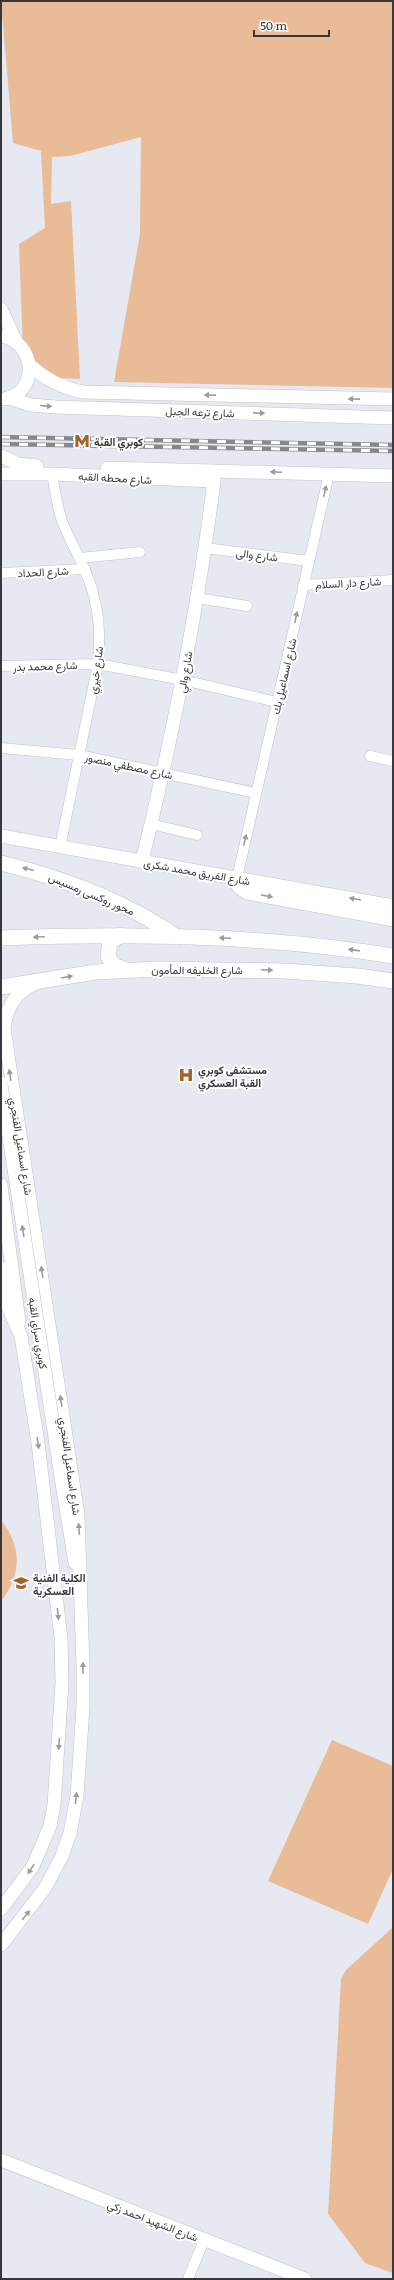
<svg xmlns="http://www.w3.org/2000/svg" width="394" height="2280" font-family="Literata,Vazirmatn,serif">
<rect width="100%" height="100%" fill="#e6e9f1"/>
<!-- green -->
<g fill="#e9bb97">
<polygon points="1,1 393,1 393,388 114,382 140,234 141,137 70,156 52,157 51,204 71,201 80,379 42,377 23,351 19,244 45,228 41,151 13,143"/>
<path d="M1 1520C22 1547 22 1574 1 1601Z"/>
<polygon points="332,1740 393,1766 393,1869 368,1924 268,1881"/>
<polygon points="391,1929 393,1929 393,2273 365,2263 328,2214 341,1979 346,1970"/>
</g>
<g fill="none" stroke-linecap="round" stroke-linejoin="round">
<!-- street casing -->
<g stroke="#bfc1ca" stroke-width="11">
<g id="street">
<path d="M52 474C55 490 57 506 62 521 72 547 88 570 94 597 100 619 100 641 98 664L60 847"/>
<polyline points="205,548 309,561"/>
<polyline points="80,558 140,552"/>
<polyline points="1,573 85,569"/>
<polyline points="303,585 393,580"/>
<polyline points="197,598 247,606"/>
<polyline points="1,666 98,664 183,680 277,702"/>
<polyline points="1,748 79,755 256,793"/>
<polyline points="370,756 393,761"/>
<polyline points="151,824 197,835"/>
<polyline points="237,878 329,474"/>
<polyline points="188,2279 204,2240"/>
</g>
</g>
<!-- secondary casing -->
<g stroke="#bfc1ca" stroke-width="14">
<g id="secondary">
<polyline points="1,309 16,341"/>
<path d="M1 336C36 341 40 393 4 399"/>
<path d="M30 365C46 380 62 388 83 392L393 399"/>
<polyline points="8,398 31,405 56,407 393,418"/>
<polyline points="1,456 18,464 37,466"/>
<polyline points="107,468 393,476"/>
<path d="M1 474H52L214 481C198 609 173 735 142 861"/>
<polyline points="1,836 393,906"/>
<polyline points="1,1185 19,1322"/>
<polyline points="1,1268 8,1307 21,1336 38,1443 61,1638 62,1683 54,1805 50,1826 33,1866 1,1909"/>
<polyline points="61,1477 75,1563"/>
<path d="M1 1945 45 1888 62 1856 70 1833 77 1796 83 1707V1667L78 1515 4 1029C6 1007 17 991 36 983"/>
<polyline points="1,2160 305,2279"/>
</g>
</g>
<!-- primary casing -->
<g stroke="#bfc1ca" stroke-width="16">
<g id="primary">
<path d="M1 863C63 878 124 900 177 937"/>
<polyline points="237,878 239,886 247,892 393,919"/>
<polyline points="121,935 110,942 108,956 113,965 127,970"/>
<path d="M1 938C132 933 263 935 393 956"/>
<polyline points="1,987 96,972 157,969 285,971 357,976 393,981"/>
</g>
</g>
<!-- street -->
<use href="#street" stroke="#fff" stroke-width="10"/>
<!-- secondary -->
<use href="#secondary" stroke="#fff" stroke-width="13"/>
<!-- primary -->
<use href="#primary" stroke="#fff" stroke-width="15"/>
<!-- rail casing -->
<g stroke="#86888d" stroke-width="4.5">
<g id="rail">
<polyline points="1,437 393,445"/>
<polyline points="1,444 393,451"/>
</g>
</g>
<!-- rail -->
<use href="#rail" stroke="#fff" stroke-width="3" stroke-dasharray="9" stroke-linecap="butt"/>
<!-- secondary-bridge casing -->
<g stroke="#bfc1ca" stroke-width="14" stroke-linecap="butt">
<polyline id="secondary-bridge" points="1,1084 61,1477"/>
</g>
<!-- secondary-bridge -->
<use href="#secondary-bridge" stroke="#fff" stroke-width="13"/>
</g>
<!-- one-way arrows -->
<defs><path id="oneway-solid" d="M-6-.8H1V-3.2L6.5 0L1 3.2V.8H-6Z"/></defs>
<g fill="#9b9c9d">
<use href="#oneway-solid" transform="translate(210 395) rotate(-179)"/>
<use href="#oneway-solid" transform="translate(354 399) rotate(-179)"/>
<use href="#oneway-solid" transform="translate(46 406) rotate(5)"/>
<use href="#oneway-solid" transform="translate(259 413) rotate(2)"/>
<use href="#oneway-solid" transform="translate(276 472) rotate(-178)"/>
<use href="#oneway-solid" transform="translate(325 491) rotate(-77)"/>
<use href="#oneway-solid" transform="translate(296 617) rotate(-78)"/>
<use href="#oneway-solid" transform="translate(245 840) rotate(-77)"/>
<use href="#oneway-solid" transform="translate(28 869) rotate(-166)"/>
<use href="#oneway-solid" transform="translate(267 896) rotate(11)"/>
<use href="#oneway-solid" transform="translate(355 899) rotate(-170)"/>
<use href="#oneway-solid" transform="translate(39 937) rotate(178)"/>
<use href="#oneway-solid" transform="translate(225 938) rotate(-177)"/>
<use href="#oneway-solid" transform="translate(354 950) rotate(-172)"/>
<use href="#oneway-solid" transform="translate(267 970) rotate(3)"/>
<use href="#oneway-solid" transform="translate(67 977) rotate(-10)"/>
<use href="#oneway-solid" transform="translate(10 1075) rotate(-99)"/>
<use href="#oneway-solid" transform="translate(23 1231) rotate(-99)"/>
<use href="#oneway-solid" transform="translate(42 1272) rotate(-99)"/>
<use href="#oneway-solid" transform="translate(61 1401) rotate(-99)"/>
<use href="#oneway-solid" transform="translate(38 1443) rotate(82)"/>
<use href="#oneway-solid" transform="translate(79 1529) rotate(-94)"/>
<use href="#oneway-solid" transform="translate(58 1614) rotate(84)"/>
<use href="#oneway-solid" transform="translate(83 1668) rotate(-90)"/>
<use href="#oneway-solid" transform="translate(59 1744) rotate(94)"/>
<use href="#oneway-solid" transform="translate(76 1798) rotate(-84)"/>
<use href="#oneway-solid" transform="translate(31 1869) rotate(123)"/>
<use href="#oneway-solid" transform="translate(26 1915) rotate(-52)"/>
</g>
<!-- icons -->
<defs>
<g id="metro-bare" transform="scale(1.2)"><path d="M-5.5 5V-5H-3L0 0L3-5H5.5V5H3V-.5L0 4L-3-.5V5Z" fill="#a3642b" stroke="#fff" stroke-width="2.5" paint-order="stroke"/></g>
<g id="hospital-bare" transform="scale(1.2)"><path d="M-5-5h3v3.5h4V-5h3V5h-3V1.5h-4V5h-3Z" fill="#a3642b" stroke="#fff" stroke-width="2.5" paint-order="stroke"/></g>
<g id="university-bare" transform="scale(1.2)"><path d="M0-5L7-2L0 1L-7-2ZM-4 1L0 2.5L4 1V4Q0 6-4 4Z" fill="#a3642b" stroke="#fff" stroke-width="2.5" paint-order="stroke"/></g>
</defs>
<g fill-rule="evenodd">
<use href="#metro-bare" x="82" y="441"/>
<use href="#hospital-bare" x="186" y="1075"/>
<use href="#university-bare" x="21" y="1583"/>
</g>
<g text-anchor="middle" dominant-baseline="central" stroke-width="4" stroke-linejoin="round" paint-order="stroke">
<!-- street labels -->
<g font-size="11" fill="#37383b" stroke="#fff">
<text transform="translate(200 411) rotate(2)">شارع ترعه الجبل</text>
<text transform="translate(115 477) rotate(3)">شارع محطه القبه</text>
<text transform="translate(257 554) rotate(7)">شارع والى</text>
<text transform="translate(43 571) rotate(-3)">شارع الحداد</text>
<text transform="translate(348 582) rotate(-3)">شارع دار السلام</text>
<text transform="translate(45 665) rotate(-2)">شارع محمد بدر</text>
<text transform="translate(95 670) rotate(-82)">شارع خيري</text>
<text transform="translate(184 672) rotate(-80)">شارع والي</text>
<text transform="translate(283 676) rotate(-77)">شارع اسماعيل بك</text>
<text transform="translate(129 765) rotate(12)">شارع مصطفي منصور</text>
<text transform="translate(197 871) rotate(10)">شارع الفريق محمد شكرى</text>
<text transform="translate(92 893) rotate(23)">محور روكسى رمسيس</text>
<text x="197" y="969">شارع الخليفه المأمون</text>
<text transform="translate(22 1146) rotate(81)">شارع اسماعيل الفنجري</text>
<text transform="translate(39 1333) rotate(81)">كوبري سراي القبه</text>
<text transform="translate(71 1466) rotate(82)">شارع اسماعيل الفنجري</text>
<text transform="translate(153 2220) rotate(21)">شارع الشهيد احمد زكي</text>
</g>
<!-- poi labels -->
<g font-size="11" font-weight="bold" fill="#37383b" stroke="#fff" text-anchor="start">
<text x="94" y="441">كوبري القبة</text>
<text x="198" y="1069">مستشفى كوبري<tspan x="198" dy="13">القبة العسكري</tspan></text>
<text x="33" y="1577">الكلية الفنية<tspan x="33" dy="13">العسكرية</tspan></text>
</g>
</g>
<!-- border -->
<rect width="394" height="2280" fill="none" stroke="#37383b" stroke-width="4"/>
<!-- scale -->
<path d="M254 30v6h75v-6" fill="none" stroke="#37383b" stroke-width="2"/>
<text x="260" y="30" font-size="12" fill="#37383b" stroke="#ffffff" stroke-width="3" paint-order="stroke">50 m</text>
</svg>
